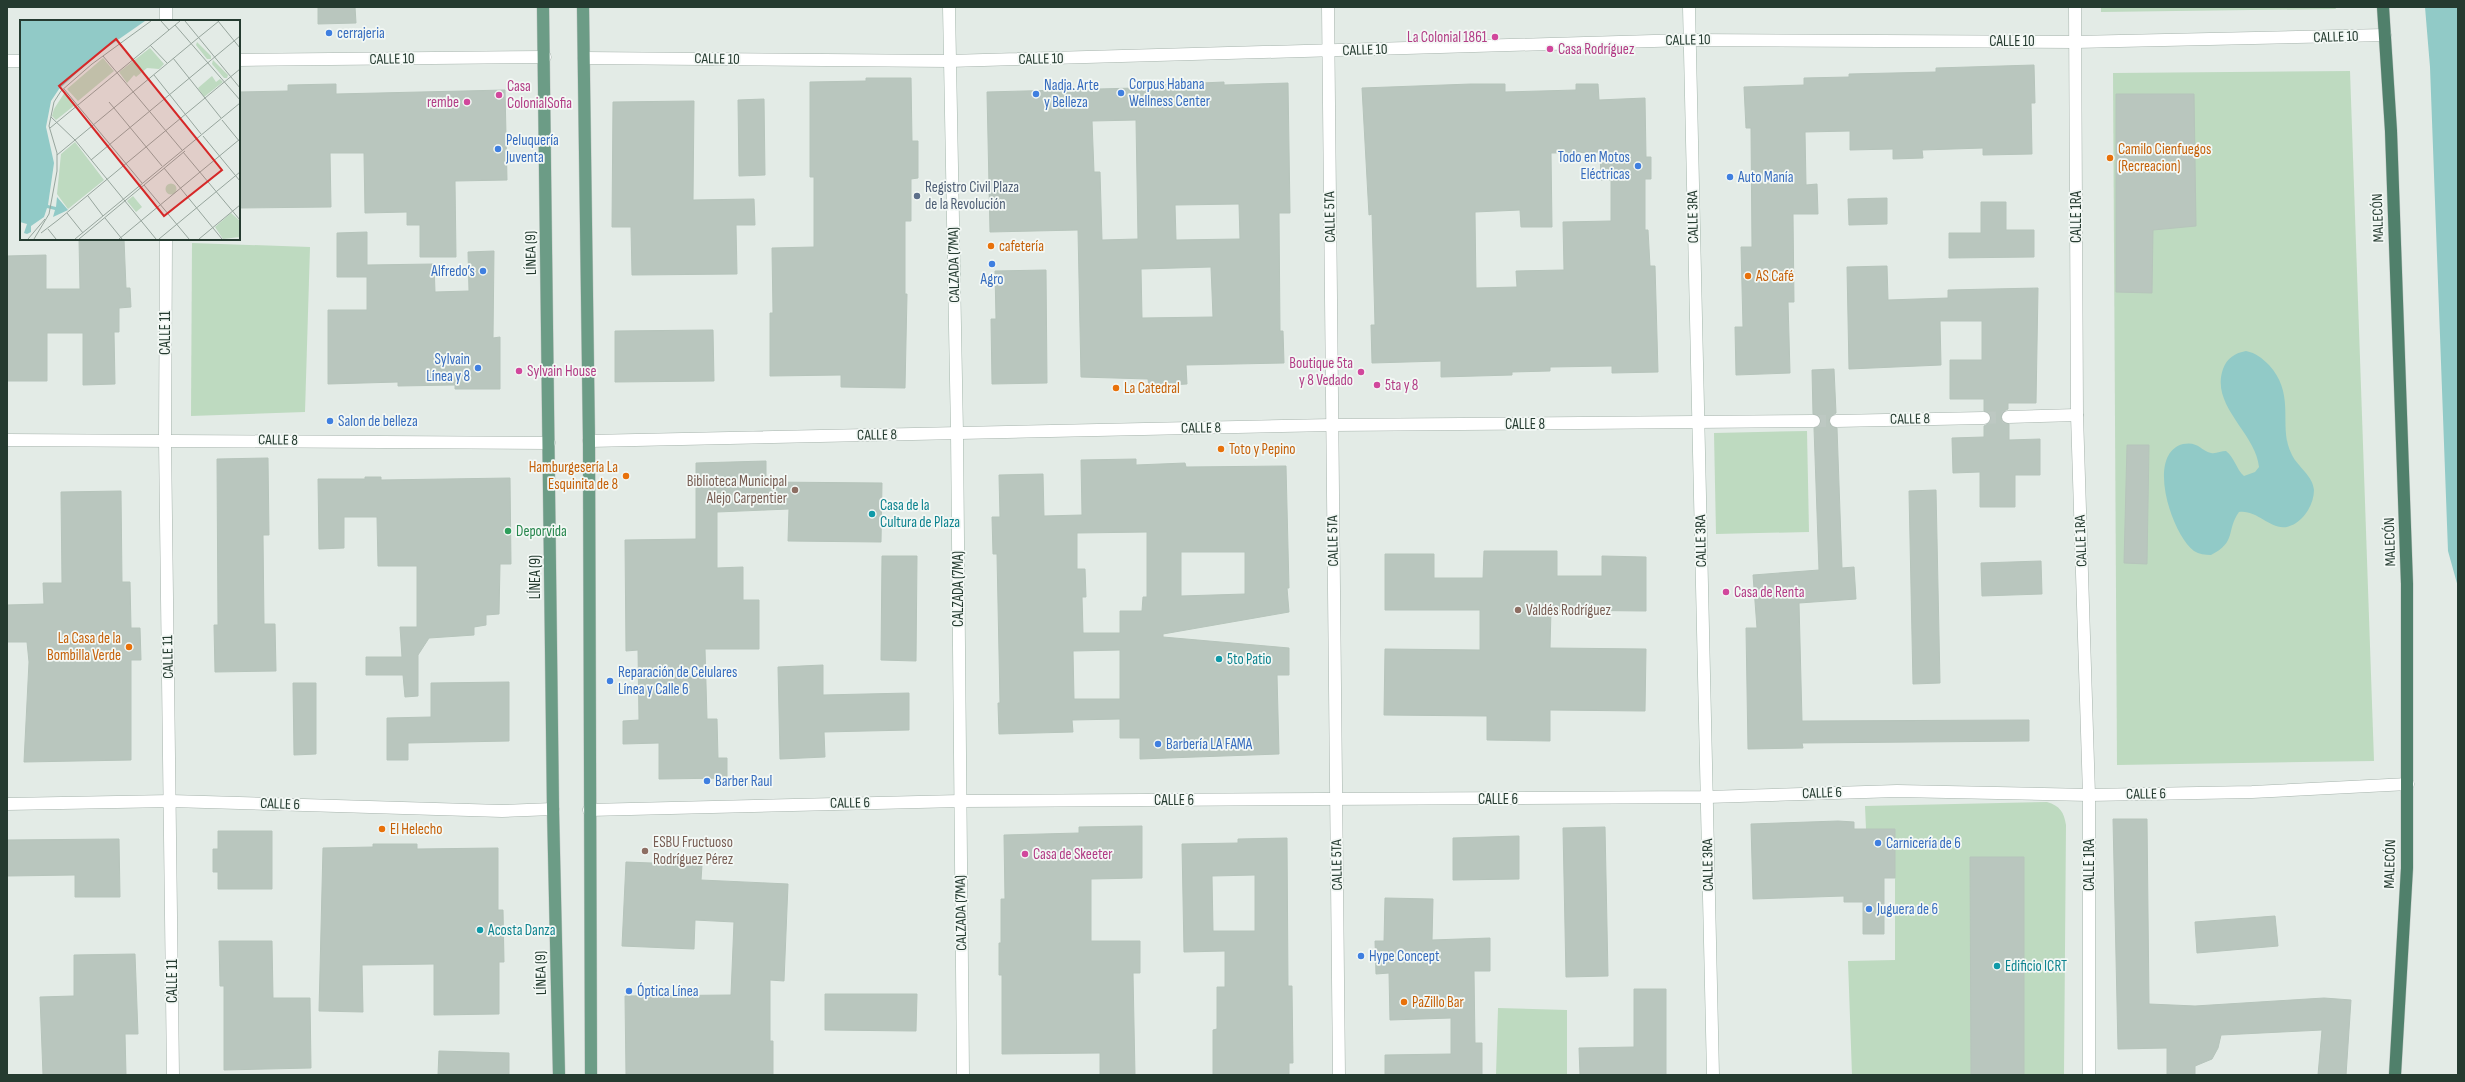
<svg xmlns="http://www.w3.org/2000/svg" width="2465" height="1082" font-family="'Sofia Sans Condensed',sans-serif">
<rect width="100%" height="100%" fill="#e3ebe6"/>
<!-- green -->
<g fill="#bedac0">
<polygon points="2101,7 2335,7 2336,9 2101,12"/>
<polygon points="2350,71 2374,761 2117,765 2113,73"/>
<polygon points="192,243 310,247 305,412 191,416"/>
<polygon points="1807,431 1809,532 1716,534 1714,433"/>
<path d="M2047 802C2060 806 2064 812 2066 825L2064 1075H1852L1848 961 1895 960V829H1866L1865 806Z"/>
<polygon points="1498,1008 1567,1010 1567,1075 1496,1075"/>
</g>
<!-- water -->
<g fill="#91cac7">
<polygon points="2425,7 2458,7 2458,587 2448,551 2430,67"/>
<path d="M2246 351C2256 353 2262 358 2269 365 2297 396 2277 427 2292 455 2298 467 2313 476 2314 490 2314 500 2309 511 2302 518 2276 543 2263 509 2239 512 2226 530 2237 542 2211 555 2205 555 2199 554 2194 551 2172 535 2145 454 2183 444 2198 441 2200 450 2211 453 2216 454 2221 451 2226 451 2235 458 2236 469 2244 476L2255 472 2259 467C2256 433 2210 406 2223 369 2227 358 2235 353 2246 351Z"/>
</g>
<!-- building -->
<g fill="#b9c6be" stroke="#b6c4bb" fill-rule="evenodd">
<polygon points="318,7 355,7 356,23 318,24"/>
<polygon points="2034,65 2035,103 2031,103 2032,154 1983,155 1983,148 1922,150 1923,158 1893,159 1893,149 1850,150 1850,131 1805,132 1806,185 1817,184 1818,214 1793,214 1794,302 1788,302 1790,373 1736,375 1735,327 1743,327 1741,247 1752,247 1751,128 1746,128 1744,87 1804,85 1804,78 1849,77 1849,74 1936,72 1936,68"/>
<polygon points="866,78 911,78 912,141 918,141 918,178 911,179 911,221 905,221 905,294 907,294 905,388 841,387 841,375 770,376 770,313 773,313 772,248 814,247 814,177 810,177 810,82 866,81"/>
<path d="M1224 82V85L1288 83 1290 213H1279L1280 331H1283L1284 363 1186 365 1187 384 1149 386 1148 379 1081 377 1078 230 990 232 987 92 1135 88V86ZM1136 120 1138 239 1102 240 1100 172H1094L1092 121ZM1239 204 1240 239 1176 240 1175 205ZM1211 267 1213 317 1142 318 1141 269Z"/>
<polygon points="336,84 336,94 505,90 507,180 455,181 456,257 420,257 420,225 407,225 407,212 365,213 364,153 330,153 331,207 239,208 239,92 288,91 288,85"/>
<path d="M1471 84H1505V92L1576 90V84H1598L1599 100 1645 98 1646 157H1651V179H1645V230H1648L1650 266H1655L1658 372 1612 373V366L1550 367V371L1512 372V375L1441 377V361L1372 363 1371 325H1375L1372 214 1369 215 1362 88ZM1600 152 1601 180H1611V221L1563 222 1564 270 1516 271 1517 287 1476 288 1475 212 1520 210 1521 227H1552L1551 153Z"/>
<polygon points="2116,94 2194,94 2196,226 2153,230 2152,293 2116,292"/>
<polygon points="764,99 765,175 739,176 738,100"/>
<polygon points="694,101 693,200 754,199 755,225 736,225 737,274 632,275 631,227 612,227 613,102"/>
<polygon points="1887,198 1887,224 1849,225 1848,199"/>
<polygon points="1981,202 2006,202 2006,230 2034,230 2034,257 1949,258 1949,233 1981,233"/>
<polygon points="367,232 367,265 434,264 435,292 469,291 468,252 494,251 493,338 500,337 500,389 455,389 455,385 398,386 398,382 328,384 328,310 367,310 367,277 337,277 337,233"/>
<polygon points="79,239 124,239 126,288 130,288 131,307 119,308 119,332 114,332 115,384 83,385 83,333 47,333 47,381 7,381 7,256 46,255 46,289 80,289"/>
<polygon points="1887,266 1888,300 1948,298 1948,290 2038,288 2036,403 2008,403 2008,409 2004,411 2001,417 2002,421 2009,424 2009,440 2040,439 2040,475 2015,475 2015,507 1980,507 1980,472 1953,473 1952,438 1984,437 1984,426 1988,424 1991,418 1990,414 1984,411 1984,399 1950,399 1950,360 1982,360 1982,321 1940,321 1941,365 1849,369 1847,267"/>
<polygon points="1046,270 1047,383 992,384 991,319 996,319 995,271"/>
<polygon points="713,330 714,381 615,382 615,331"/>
<polygon points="1834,369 1836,413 1830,417 1829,422 1832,427 1837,428 1842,568 1854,567 1856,599 1799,603 1802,721 2029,720 2029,741 1802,743 1803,748 1748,749 1746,628 1757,628 1753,575 1819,570 1814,428 1820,425 1821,421 1818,415 1813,414 1812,370"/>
<polygon points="2127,445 2149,445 2147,564 2124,563"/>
<polygon points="268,458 269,535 263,535 264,624 275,624 276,671 215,672 214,625 218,625 217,459"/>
<path d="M1136 459V465L1185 463 1186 467 1286 466 1289 588H1287L1289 612 1163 634V637L1289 648V675H1277L1279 754 1140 759V738H1120V719L1072 720 1073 732 999 734 998 703H1000L997 554H993L992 517H1000L999 475 1043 474 1044 516 1082 515 1081 460ZM1147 532V597H1143L1142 611H1120V633H1083L1082 597H1086L1085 569H1077V533ZM1181 552H1245V594L1181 596ZM1120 650V699H1074L1073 651Z"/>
<polygon points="766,461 766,482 882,483 881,542 788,541 789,509 717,512 717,568 743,567 743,600 759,600 759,649 705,649 707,719 717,719 718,758 727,758 727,778 659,779 659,743 623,744 623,721 639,720 638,650 626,651 625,540 696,539 696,463"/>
<polygon points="365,477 381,477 381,480 510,478 511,564 500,564 499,614 486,615 486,625 474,627 474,635 429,638 418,655 418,696 405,697 403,675 366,675 366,657 402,657 400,627 417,627 417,566 378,566 377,517 344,517 344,548 319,549 318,479 365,479"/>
<polygon points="1936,490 1940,683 1913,684 1909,491"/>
<polygon points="121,491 122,582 130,582 131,628 140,628 141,660 131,660 131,760 24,762 29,662 27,642 7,642 7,605 44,604 43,583 62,583 61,492"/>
<polygon points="1484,551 1557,551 1557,576 1602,576 1602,556 1646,557 1646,611 1551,610 1550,648 1646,649 1645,711 1550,710 1550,741 1487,740 1487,716 1384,715 1385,649 1480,650 1480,610 1385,610 1385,554 1434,554 1434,578 1483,578"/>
<polygon points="882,556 917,556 916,661 881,660"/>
<polygon points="2041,561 2042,594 1982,596 1981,563"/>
<polygon points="823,665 823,695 909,693 909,730 824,732 825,757 780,759 778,667"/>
<polygon points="509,682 509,741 408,743 408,760 387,760 387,718 431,717 431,683"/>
<polygon points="293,683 316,683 316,754 294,755"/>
<polygon points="2113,819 2147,819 2149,1004 2195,1006 2324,998 2351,1000 2346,1075 2318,1075 2322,1030 2221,1035 2218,1048 2212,1059 2195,1066 2195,1075 2167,1075 2167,1048 2118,1049"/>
<polygon points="1838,821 1854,822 1854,829 1895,829 1895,878 1884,878 1884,934 1863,934 1863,902 1844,902 1844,896 1753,899 1751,824"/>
<polygon points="1142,826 1142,878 1091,879 1091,941 1140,941 1140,973 1133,973 1135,1075 1100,1075 1100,1053 1002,1054 1002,975 999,975 999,943 1001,943 1001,899 1005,899 1004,835 1079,833 1079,827"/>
<polygon points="1605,827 1608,976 1566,977 1563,828"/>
<polygon points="218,831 272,831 272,889 218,889 218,872 213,872 213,849 218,849"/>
<polygon points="1519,836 1519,879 1453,880 1453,838"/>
<path d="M1287 838 1288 986H1292L1293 1063H1289V1075H1213V1030L1217 1029V987H1225V951L1184 952 1182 844 1238 843V839ZM1255 875V931H1213L1212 876Z"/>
<polygon points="119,839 120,897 75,897 75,875 7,876 7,840"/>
<polygon points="373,844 417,844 417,849 498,848 498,910 503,910 504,962 499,962 499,1014 434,1015 434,964 362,965 363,1012 319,1011 323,848 373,847"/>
<polygon points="1970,857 2024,857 2024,1075 1971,1075"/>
<polygon points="626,862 702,865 701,880 788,884 784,981 770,980 770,1041 773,1041 773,1075 626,1075 625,996 731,995 734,922 695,920 694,949 622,946"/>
<polygon points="1385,898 1433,899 1432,940 1490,938 1490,971 1474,971 1475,1043 1482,1043 1482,1075 1385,1075 1385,1055 1451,1054 1451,1018 1390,1020 1389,973 1376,974 1375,941 1384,941"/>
<polygon points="2275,916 2278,946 2197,953 2195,922"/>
<polygon points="219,941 272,941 273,998 310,998 311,1068 224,1070 224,986 220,986"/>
<polygon points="135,954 138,1034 125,1034 126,1075 43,1075 40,997 74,996 74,955"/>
<polygon points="1634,989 1666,989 1666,1075 1580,1075 1579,1048 1634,1047"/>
<polygon points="825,994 917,994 916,1031 825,1030"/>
<polygon points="439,1051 509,1053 509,1075 438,1075"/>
</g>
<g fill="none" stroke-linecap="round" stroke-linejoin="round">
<!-- minor-tunnel -->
<g stroke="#bdc8c2" stroke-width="12" stroke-dasharray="12 6" stroke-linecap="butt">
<polyline points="1984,418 2008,417"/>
<polyline points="1814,421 1836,421"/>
</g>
<!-- minor casing -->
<g stroke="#a6b3ac" stroke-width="13">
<g id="minor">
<polyline points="166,7 166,21"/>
<polyline points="1328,7 1339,1075"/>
<polyline points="584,58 949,61 1688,40 2075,42 2385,35"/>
<polyline points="239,60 545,57"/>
<polyline points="7,61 21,61"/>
<polyline points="166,239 165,439 173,1075"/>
<polyline points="2008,417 2077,415"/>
<polyline points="1836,421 1984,418"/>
<polyline points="7,440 549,443"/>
<polyline points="589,441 1332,425 1814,421"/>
<polyline points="7,804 171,801 502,811 553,809"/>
<polyline points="589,810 960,801 1707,797 1897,791 2089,795 2252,792 2408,784"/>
</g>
</g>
<!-- tertiary casing -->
<g stroke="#a6b3ac" stroke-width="13">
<polyline id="tertiary" points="2075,7 2077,415 2089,795 2089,1075"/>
</g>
<!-- secondary casing -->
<g stroke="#a3b6ab" stroke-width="13">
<g id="secondary">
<polyline points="949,7 957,433 963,1075"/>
<polyline points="1689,7 1713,1075"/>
</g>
</g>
<!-- primary casing -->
<g stroke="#c2c8c5" stroke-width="13">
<g id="primary">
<polyline points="543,7 553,809 559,1075"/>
<polyline points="583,7 589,441 591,1075"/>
</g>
</g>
<!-- trunk casing -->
<g stroke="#c2c8c5" stroke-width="13">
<polyline id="trunk" points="2383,7 2391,131 2407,584 2407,868 2395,1075"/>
</g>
<!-- minor -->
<use href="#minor" stroke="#fff" stroke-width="12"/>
<!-- tertiary -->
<use href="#tertiary" stroke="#fff" stroke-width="12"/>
<!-- secondary -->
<use href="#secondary" stroke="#fff" stroke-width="12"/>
<!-- primary -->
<use href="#primary" stroke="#6c9c86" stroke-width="12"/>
<!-- trunk -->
<use href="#trunk" stroke="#50806b" stroke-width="12"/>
</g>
<!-- markers -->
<g fill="#3f7fe0" stroke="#f3f8f5" stroke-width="1.5">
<circle cx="329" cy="33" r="4"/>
<circle cx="1121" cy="93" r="4"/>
<circle cx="1036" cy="94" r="4"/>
<circle cx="498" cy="149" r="4"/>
<circle cx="1638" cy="166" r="4"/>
<circle cx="1730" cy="177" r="4"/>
<circle cx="992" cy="264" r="4"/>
<circle cx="483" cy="271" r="4"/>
<circle cx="478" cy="368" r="4"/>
<circle cx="330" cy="421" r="4"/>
<circle cx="610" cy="681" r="4"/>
<circle cx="1158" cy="744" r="4"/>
<circle cx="707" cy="781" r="4"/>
<circle cx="1878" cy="843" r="4"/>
<circle cx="1869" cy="909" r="4"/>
<circle cx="1361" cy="956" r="4"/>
<circle cx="629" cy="991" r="4"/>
</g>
<g fill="#d1479c" stroke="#f3f8f5" stroke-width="1.5">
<circle cx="1495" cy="37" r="4"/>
<circle cx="1550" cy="49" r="4"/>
<circle cx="499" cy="95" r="4"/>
<circle cx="467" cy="102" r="4"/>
<circle cx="519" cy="371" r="4"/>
<circle cx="1361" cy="372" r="4"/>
<circle cx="1377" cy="385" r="4"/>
<circle cx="1726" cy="592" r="4"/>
<circle cx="1025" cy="854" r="4"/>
</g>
<g fill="#e8710a" stroke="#f3f8f5" stroke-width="1.5">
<circle cx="2110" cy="158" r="4"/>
<circle cx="991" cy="246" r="4"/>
<circle cx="1748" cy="276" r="4"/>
<circle cx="1116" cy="388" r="4"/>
<circle cx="1221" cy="449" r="4"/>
<circle cx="626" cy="476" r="4"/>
<circle cx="129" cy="647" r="4"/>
<circle cx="382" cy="829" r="4"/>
<circle cx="1404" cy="1002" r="4"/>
</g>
<circle fill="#5c6f8a" stroke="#f3f8f5" stroke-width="1.5" cx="917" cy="196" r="4"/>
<g fill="#8d6e63" stroke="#f3f8f5" stroke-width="1.5">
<circle cx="795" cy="490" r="4"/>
<circle cx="1518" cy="610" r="4"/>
<circle cx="645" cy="851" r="4"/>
</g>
<g fill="#0f9aa8" stroke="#f3f8f5" stroke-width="1.5">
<circle cx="872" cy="514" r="4"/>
<circle cx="1219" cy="659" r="4"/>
<circle cx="480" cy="930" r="4"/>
<circle cx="1997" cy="966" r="4"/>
</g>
<circle fill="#2e9e5b" stroke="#f3f8f5" stroke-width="1.5" cx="508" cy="531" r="4"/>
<g text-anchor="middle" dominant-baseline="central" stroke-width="3.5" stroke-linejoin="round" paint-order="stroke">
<!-- shop labels -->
<g font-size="15" fill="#366cbe" stroke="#f3f8f5" text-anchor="start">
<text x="337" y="33">cerrajeria</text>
<text x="1129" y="84">Corpus Habana<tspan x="1129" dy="17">Wellness Center</tspan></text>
<text x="1044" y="85">Nadja. Arte<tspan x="1044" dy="17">y Belleza</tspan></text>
<text x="506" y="140">Peluquería<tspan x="506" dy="17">Juventa</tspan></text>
<text x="1630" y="157" text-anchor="end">Todo en Motos<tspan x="1630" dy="17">Eléctricas</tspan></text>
<text x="1738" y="177">Auto Manía</text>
<text x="475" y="271" text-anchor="end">Alfredo’s</text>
<text x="992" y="279" text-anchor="middle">Agro</text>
<text x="470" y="359" text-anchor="end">Sylvain<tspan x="470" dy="17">Línea y 8</tspan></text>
<text x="338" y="421">Salon de belleza</text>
<text x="618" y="672">Reparación de Celulares<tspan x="618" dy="17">Línea y Calle 6</tspan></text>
<text x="1166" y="744">Barbería LA FAMA</text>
<text x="715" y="781">Barber Raul</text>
<text x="1886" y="843">Carnicería de 6</text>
<text x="1877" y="909">Juguera de 6</text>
<text x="1369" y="956">Hype Concept</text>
<text x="637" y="991">Óptica Línea</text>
</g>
<!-- hotel labels -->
<g font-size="15" fill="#b23c85" stroke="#f3f8f5" text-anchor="start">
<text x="1487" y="37" text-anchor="end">La Colonial 1861</text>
<text x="1558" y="49">Casa Rodríguez</text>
<text x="507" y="86">Casa<tspan x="507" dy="17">ColonialSofia</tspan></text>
<text x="459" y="102" text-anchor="end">rembe</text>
<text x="1353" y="363" text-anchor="end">Boutique 5ta<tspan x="1353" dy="17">y 8 Vedado</tspan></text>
<text x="527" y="371">Sylvain House</text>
<text x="1385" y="385">5ta y 8</text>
<text x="1734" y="592">Casa de Renta</text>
<text x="1033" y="854">Casa de Skeeter</text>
</g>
<!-- street labels -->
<g font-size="15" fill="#253b30" stroke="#f3f8f5">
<text transform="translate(2336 37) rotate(-2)">CALLE 10</text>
<text transform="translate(1688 40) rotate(-1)">CALLE 10</text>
<text x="2012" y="41">CALLE 10</text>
<text transform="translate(1365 50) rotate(-2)">CALLE 10</text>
<text transform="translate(392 59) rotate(-1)">CALLE 10</text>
<text transform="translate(717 59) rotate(1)">CALLE 10</text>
<text transform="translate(1041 59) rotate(-1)">CALLE 10</text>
<text transform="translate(1330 217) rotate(-91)">CALLE 5TA</text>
<text transform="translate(1693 217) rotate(-91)">CALLE 3RA</text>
<text transform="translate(2076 217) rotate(-90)">CALLE 1RA</text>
<text transform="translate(2378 218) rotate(-92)">MALECÓN</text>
<text transform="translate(531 253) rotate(-91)">LÍNEA (9)</text>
<text transform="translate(954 265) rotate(-91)">CALZADA (7MA)</text>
<text transform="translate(165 333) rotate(-90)">CALLE 11</text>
<text transform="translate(1910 419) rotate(-1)">CALLE 8</text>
<text x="1525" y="424">CALLE 8</text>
<text transform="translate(1201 428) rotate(-1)">CALLE 8</text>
<text transform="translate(877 435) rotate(-1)">CALLE 8</text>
<text transform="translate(278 440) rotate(1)">CALLE 8</text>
<text transform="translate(1333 541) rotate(-91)">CALLE 5TA</text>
<text transform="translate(1701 541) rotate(-91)">CALLE 3RA</text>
<text transform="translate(2081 541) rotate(-92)">CALLE 1RA</text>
<text transform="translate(2390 542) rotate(-92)">MALECÓN</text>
<text transform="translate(535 577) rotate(-90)">LÍNEA (9)</text>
<text transform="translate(958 589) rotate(-90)">CALZADA (7MA)</text>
<text transform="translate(168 657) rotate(-91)">CALLE 11</text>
<text transform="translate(1822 793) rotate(-2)">CALLE 6</text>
<text transform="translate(2146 794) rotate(-1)">CALLE 6</text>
<text x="1498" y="799">CALLE 6</text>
<text x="1174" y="800">CALLE 6</text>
<text transform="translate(850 803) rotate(-1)">CALLE 6</text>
<text transform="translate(280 804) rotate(2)">CALLE 6</text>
<text transform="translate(2390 864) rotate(-88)">MALECÓN</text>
<text transform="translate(1337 865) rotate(-91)">CALLE 5TA</text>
<text transform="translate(1708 865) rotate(-91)">CALLE 3RA</text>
<text transform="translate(2089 865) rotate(-90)">CALLE 1RA</text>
<text transform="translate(961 913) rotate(-91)">CALZADA (7MA)</text>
<text transform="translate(541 973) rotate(-91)">LÍNEA (9)</text>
<text transform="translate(172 981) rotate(-90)">CALLE 11</text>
</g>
<!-- food labels -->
<g font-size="15" fill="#c56008" stroke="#f3f8f5" text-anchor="start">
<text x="2118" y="149">Camilo Cienfuegos<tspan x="2118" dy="17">(Recreacion)</tspan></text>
<text x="999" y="246">cafetería</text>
<text x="1756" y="276">AS Café</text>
<text x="1124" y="388">La Catedral</text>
<text x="1229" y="449">Toto y Pepino</text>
<text x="618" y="467" text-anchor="end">Hamburgesería La<tspan x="618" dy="17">Esquinita de 8</tspan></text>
<text x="121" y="638" text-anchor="end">La Casa de la<tspan x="121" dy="17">Bombilla Verde</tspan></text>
<text x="390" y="829">El Helecho</text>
<text x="1412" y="1002">PaZillo Bar</text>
</g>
<!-- service labels -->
<g font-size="15" fill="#4e5e75" stroke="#f3f8f5" text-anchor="start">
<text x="925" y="187">Registro Civil Plaza<tspan x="925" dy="17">de la Revolución</tspan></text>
</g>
<!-- education labels -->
<g font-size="15" fill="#785e54" stroke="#f3f8f5" text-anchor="start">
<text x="787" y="481" text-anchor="end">Biblioteca Municipal<tspan x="787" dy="17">Alejo Carpentier</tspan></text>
<text x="1526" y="610">Valdés Rodríguez</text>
<text x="653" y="842">ESBU Fructuoso<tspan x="653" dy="17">Rodríguez Pérez</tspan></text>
</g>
<!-- culture labels -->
<g font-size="15" fill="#0d838f" stroke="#f3f8f5" text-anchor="start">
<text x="880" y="505">Casa de la<tspan x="880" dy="17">Cultura de Plaza</tspan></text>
<text x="1227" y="659">5to Patio</text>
<text x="488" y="930">Acosta Danza</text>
<text x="2005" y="966">Edificio ICRT</text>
</g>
<!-- leisure labels -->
<g font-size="15" fill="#27864d" stroke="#f3f8f5" text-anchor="start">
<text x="516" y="531">Deporvida</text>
</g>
</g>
<!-- overview -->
<g transform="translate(20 20)">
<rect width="220" height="220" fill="#e3ebe6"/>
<path d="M177 22 191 36V39H187L176 25ZM130 28 144 44 139 49 127 48 116 57 114 55 107 63 99 52ZM83 38 94 51 58 81 47 69ZM193 40 208 55 207 58H204L192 44ZM192 56 196 62 200 59 203 62 184 77 178 68ZM45 72 55 85 36 100 32 96 34 89ZM55 122 84 160 48 189 37 174 41 134ZM145.5 169a5.5 5.5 0 1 1 11 0a5.5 5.5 0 1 1-11 0ZM113 176 122 187 116 192 107 181ZM211 193 220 201V217L203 219 195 207Z" fill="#bedac0"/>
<path d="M0 1H125L79 33 39 69 31 81 26 107 34 143 28 185 36 187 37 177 48 190 33 197 35 190 27 188 24 197 11 206V212L7 214 4 213 7 204 0 202Z" fill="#91cac7"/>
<path fill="none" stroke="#97a59d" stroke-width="1" d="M141 1 149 10 160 1M165 1 220 68M198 1 220 28M155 5 220 80M178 18 199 1M130 25 147 43M83 36 162 130M153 38 201 98M134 55 181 114M44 69 122 163M89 82 142 146M31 97 55 120M202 100 220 122M30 108 149 10M183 116 220 161M55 120 136 219M163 132 220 200M37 135 178 18M71 140 220 16M144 148 202 219M124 165 169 219M68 176 83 196M47 193 63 213M85 198 102 219M38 200 220 49M28 209 36 219M21 213 38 200M8 219 25 199M14 219 29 194 37 151V133L29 106 34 82 41 71 72 44 131 1M55 219 220 83M59 219 165 131M99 219 220 119M139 219 220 152M179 219 220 185"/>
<path fill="#d62828" fill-opacity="0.15" stroke="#d62828" stroke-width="2" d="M96 19 202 150 144 196 39 66Z"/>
<rect width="220" height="220" fill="none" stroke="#253b30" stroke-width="2"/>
</g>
<!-- border -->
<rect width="2465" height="1082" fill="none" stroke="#253b30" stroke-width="16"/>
</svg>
